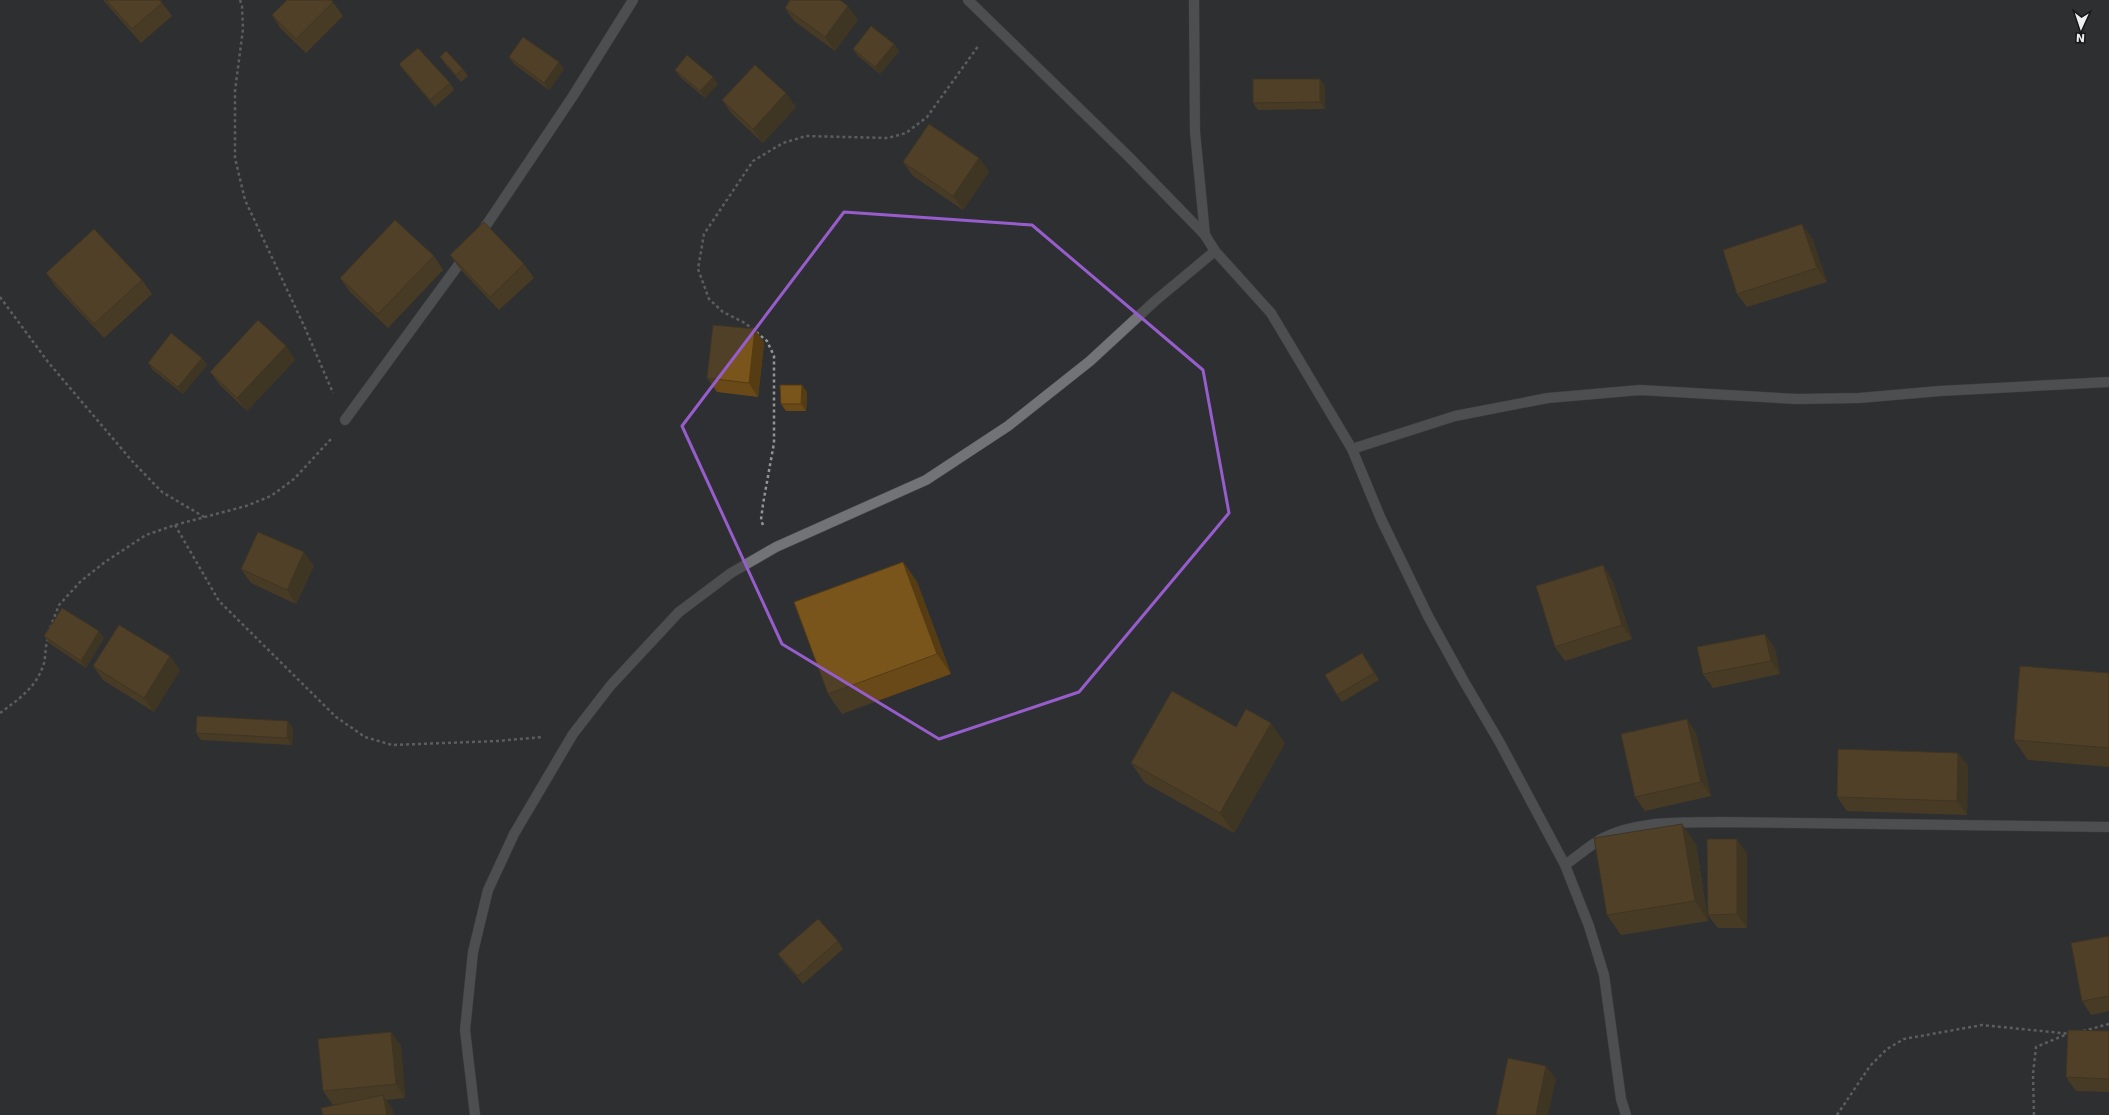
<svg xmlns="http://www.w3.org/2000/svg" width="2109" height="1115" font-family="'DejaVu Sans',sans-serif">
<rect width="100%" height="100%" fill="#2e2f32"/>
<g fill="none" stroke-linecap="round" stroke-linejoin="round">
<!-- minor casing -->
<g stroke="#4a4b4e" stroke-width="11">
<g id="minor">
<polyline points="968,0 1128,156 1205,235 1215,251 1271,313 1352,449 1381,519 1428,616 1462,678 1500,743 1565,865 1589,926 1604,975 1621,1099 1626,1115"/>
<polyline points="1194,0 1195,132 1205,235"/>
<polyline points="479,236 573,96 633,0"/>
<polyline points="345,420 465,256"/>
<polyline points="1352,449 1455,416 1548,398 1640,390 1797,399 1859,398 1940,391 2109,382"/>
<path d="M1565 865C1578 856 1590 845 1603 838 1638 820 1681 823 1719 822L2109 827"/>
<polyline points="475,1115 465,1030 473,952 488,890 514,834 573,734 611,685 679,612 731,573 776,547 926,480 1008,426 1090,361 1155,301 1215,251"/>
</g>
</g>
<!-- path -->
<g stroke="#939496" stroke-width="2.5" stroke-dasharray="3 3" stroke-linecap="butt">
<polyline points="240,0 242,6 243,29 235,91 235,158 245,200 305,328 333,393"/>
<polyline points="0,297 48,362 132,461 162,492 206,518"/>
<polyline points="175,525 219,601 336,717 365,737 392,745 498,741 542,737"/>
<polyline points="763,525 761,520 763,504 774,443 774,356 767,341 745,323 723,312 709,299 698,269 704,234 753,161 783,143 806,136 888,138 906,133 927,117 979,45"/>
<polyline points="50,628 59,605 81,581 105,562 146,535 175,525 246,506 271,496 294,479 331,439"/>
<path d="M0 713C19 699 37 687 44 663 46 655 45 646 48 638"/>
<polyline points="2083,1031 2109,1024"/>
<polyline points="1837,1115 1870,1066 1887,1049 1904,1039 1982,1025 2071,1034"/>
<polyline points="2034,1115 2033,1074 2036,1047 2065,1035"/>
</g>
<!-- minor -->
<use href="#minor" stroke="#717376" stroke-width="10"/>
</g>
<!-- wall -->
<g fill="#684917">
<polygon points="103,0 160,0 172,16 141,43"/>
<polygon points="333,2 343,16 306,53 281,29 272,15"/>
<polygon points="785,8 858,20 835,51 794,21"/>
<polygon points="894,44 899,51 880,74 858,56 853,49"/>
<polygon points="440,57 463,69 468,76 461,82 445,64"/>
<polygon points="509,57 564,69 549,90 514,64"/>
<polygon points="399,64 450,83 454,90 435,107 404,71"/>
<polygon points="675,70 718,84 705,98 680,77"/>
<polygon points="1325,86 1325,109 1258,110 1253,103"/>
<polygon points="722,100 796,107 763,143 732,114"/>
<polygon points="979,158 989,172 963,210 913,176 903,162"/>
<polygon points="1812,238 1827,282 1747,307 1737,294"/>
<polygon points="450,255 524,264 534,278 499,310 460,269"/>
<polygon points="434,256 443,270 388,328 350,292 340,278"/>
<polygon points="46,273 142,280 152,294 104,338 56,287"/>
<polygon points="755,329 764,343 758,397 717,392 707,378"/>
<polygon points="286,346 295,360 247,411 220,385 210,372"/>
<polygon points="202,358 207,365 183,394 153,370 148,363"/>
<polygon points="807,392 806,411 786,411 781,404"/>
<polygon points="903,562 917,582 951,674 842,714 828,694"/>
<polygon points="314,566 296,604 251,583 241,569"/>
<polygon points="1612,579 1632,639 1565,661 1555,647"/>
<polygon points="44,636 104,638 86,668 49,643"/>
<polygon points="1775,648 1780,674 1713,688 1703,674"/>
<polygon points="1367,660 1379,680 1342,702 1337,695"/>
<polygon points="93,666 180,670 154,712 103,680"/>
<polygon points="2109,673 2109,767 2028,760 2014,740"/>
<polygon points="1236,727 1285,743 1234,833 1145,783 1131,763"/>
<polygon points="293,728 292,745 201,740 196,733"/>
<polygon points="1696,733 1711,796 1645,811 1635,797"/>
<polygon points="1958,753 1968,766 1967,815 1847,811 1837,797"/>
<polygon points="1696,844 1708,921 1621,935 1607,915"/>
<polygon points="1747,853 1747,928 1718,928 1708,915"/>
<polygon points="2109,936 2109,1011 2091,1015 2082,1001"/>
<polygon points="838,941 843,949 803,984 783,961 778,954"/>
<polygon points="2109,1031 2109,1092 2076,1091 2066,1077"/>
<polygon points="391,1032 401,1046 405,1098 386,1100 392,1109 394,1115 323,1115 338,1104 333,1105 323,1091"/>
</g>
<!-- shaded-wall -->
<g fill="#553c13">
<polygon points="848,6 858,20 835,51 825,37"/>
<polygon points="894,44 899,51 880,74 875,67"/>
<polygon points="559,62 564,69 549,90 544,83"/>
<polygon points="713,77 718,84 705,98 700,91"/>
<polygon points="1320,79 1325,86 1325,109 1320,102"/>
<polygon points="786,93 796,107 763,143 753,129"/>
<polygon points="979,158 989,172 963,210 953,196"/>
<polygon points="1802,224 1812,238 1827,282 1817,268"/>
<polygon points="755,329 764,343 758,397 749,383"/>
<polygon points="286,346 295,360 247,411 237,398"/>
<polygon points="202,358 207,365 183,394 178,387"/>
<polygon points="802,385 807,392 806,411 801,404"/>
<polygon points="304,552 314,566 296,604 287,590"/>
<polygon points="903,562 917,582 951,674 937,654"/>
<polygon points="1603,565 1612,579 1632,639 1622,625"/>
<polygon points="99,631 104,638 86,668 81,661"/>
<polygon points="1765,634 1775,648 1780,674 1771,661"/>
<polygon points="170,656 180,670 154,712 144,698"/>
<polygon points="1687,719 1696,733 1711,796 1701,782"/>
<polygon points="288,721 293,728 292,745 287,738"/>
<polygon points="1271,723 1285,743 1234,833 1220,813"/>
<polygon points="1958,753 1968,766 1967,815 1957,801"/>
<polygon points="1682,824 1696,844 1708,921 1695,901"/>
<polygon points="1737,839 1747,853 1747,928 1737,914"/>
<polygon points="391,1032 401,1046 405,1098 396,1084"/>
<polygon points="1546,1066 1556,1079 1548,1115 1536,1115"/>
<polygon points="383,1095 392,1109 394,1115 387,1115"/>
</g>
<!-- building -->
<g fill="#79551b" stroke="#553c13">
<polygon points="106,0 160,0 162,3 132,29"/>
<polygon points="287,0 331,0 333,2 296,39 272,15"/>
<polygon points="790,0 840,0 848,6 825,37 785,8"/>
<polygon points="871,26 894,44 875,67 853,49"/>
<polygon points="523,37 559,62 544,83 509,57"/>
<polygon points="418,48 450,83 430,100 399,64"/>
<polygon points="446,51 463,69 456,75 440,57"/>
<polygon points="687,55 713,77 700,91 675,70"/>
<polygon points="755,65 786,93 753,129 722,100"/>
<polygon points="1253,79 1320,79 1320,102 1253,103"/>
<polygon points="929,124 979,158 953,196 903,162"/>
<polygon points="395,220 434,256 378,314 340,278"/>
<polygon points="484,222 524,264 490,297 450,255"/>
<polygon points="1802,224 1817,268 1737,294 1723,250"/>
<polygon points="94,229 142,280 94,324 46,273"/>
<polygon points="258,320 286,346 237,398 210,372"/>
<polygon points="713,325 755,329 749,383 707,378"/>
<polygon points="171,333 202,358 178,387 148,363"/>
<polygon points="780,385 802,385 801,404 781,404"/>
<polygon points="258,532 304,552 287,590 241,569"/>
<polygon points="903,562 937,654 828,694 794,602"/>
<polygon points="1603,565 1622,625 1555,647 1536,586"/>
<polygon points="62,608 99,631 81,661 44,636"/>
<polygon points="119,625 170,656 144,698 93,666"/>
<polygon points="1765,634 1771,661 1703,674 1697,647"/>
<polygon points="1362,653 1374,673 1337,695 1325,675"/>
<polygon points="2020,666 2109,673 2109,748 2014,740"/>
<polygon points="1172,691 1236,727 1246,709 1271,723 1220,813 1131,763"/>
<polygon points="197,716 288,721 287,738 196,733"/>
<polygon points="1687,719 1701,782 1635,797 1621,734"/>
<polygon points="1838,749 1958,753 1957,801 1837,797"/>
<polygon points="1682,824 1695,901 1607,915 1594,838"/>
<polygon points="1707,839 1737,839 1737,914 1708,915"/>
<polygon points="818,919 838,941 798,976 778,954"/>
<polygon points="2109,936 2109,996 2082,1001 2071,943"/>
<polygon points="2068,1030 2109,1031 2109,1079 2066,1077"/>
<polygon points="391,1032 396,1084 323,1091 318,1039"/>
<polygon points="1508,1058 1546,1066 1536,1115 1496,1115"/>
<polygon points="383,1095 387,1115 323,1115 321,1108"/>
</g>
<!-- marked area -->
<path d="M0 0H2109V1115H0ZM844 212 1032 225 1203 370 1229 513 1079 692 939 739 782 644 682 426Z" fill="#2e2f32" fill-opacity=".55" fill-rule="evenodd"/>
<path fill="none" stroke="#985dcc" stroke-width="3" stroke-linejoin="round" d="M844 212 1032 225 1203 370 1229 513 1079 692 939 739 782 644 682 426Z"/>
<!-- north arrow -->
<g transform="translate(2081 28) rotate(183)" stroke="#171718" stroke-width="3" paint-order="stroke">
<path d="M0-3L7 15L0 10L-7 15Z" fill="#eeeff1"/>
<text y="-6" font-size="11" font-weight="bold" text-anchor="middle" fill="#eeeff1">N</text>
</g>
</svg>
